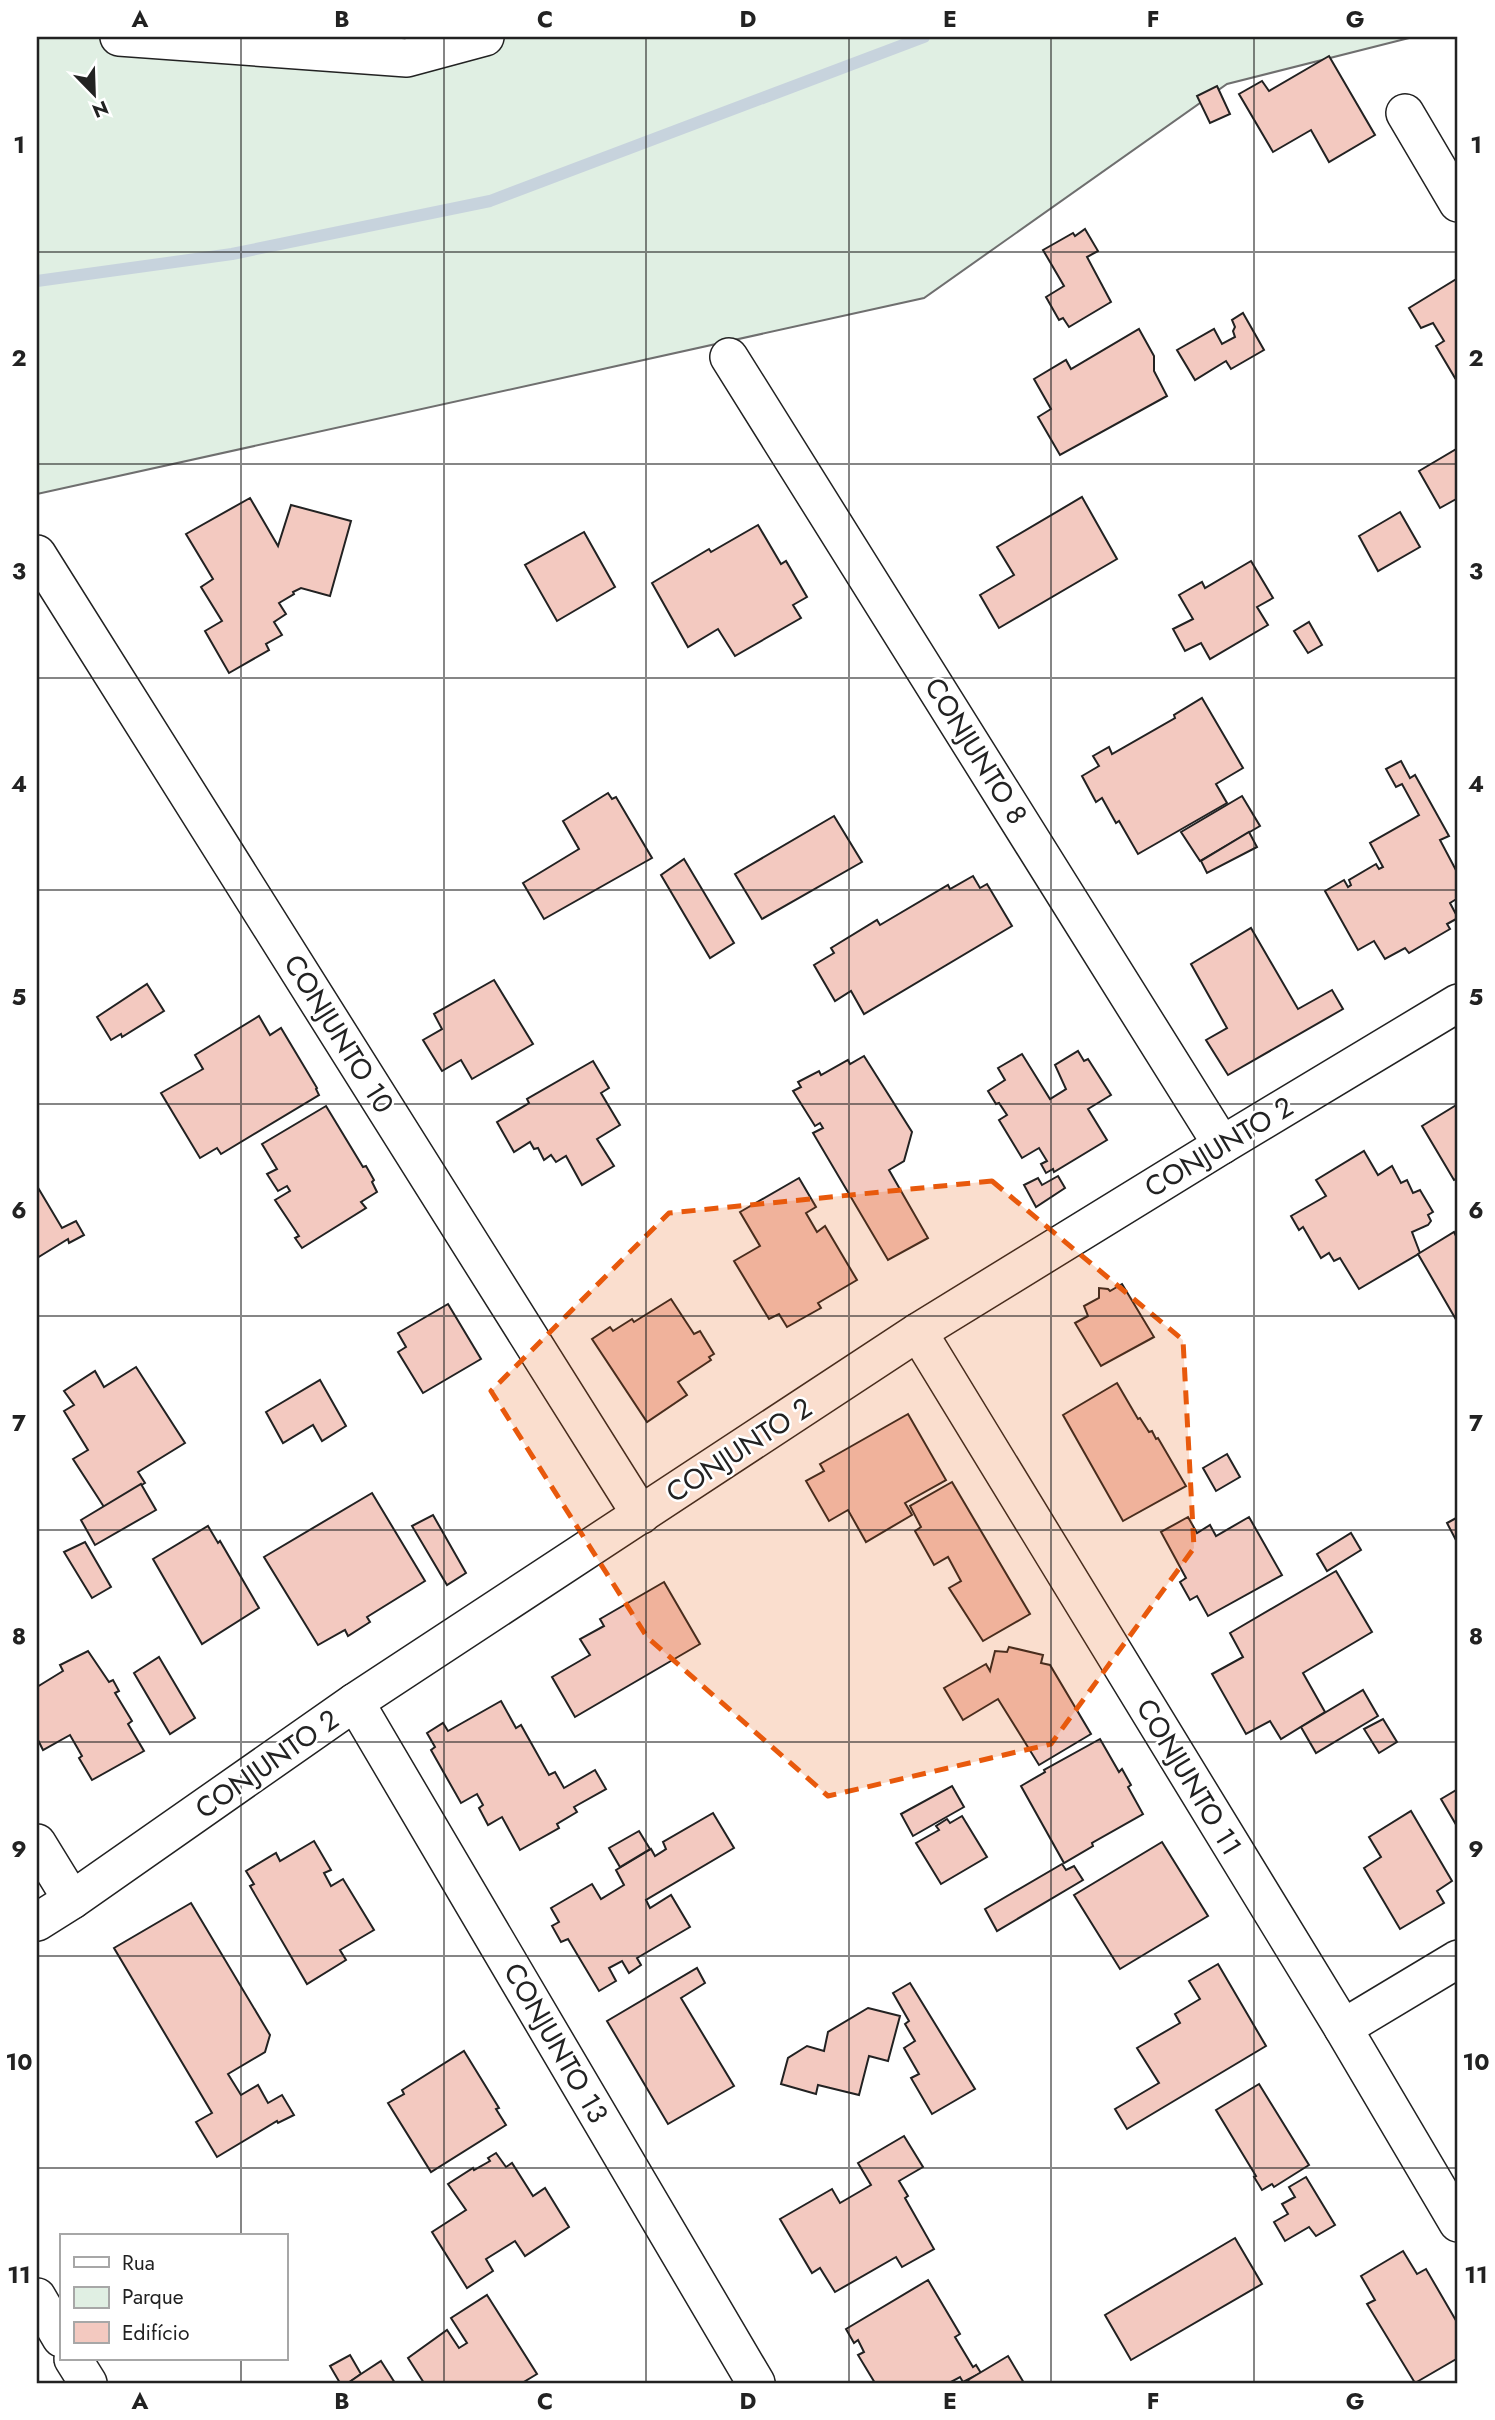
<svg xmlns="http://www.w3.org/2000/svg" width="1495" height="2420" font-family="Jost,sans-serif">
<rect width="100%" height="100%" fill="#fff"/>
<!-- green -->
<polygon fill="#e0efe3" stroke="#6f6f6f" stroke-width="2" points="37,37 1413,37 1227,84 924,298 37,494"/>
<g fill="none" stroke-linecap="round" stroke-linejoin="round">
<!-- stream -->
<polyline stroke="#c7d3dd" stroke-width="12" points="37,281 232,254 490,201 924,37"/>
</g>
<!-- building -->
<g fill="#f3c9c0" stroke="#222" stroke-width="2">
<polygon points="1329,56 1375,135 1329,162 1311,130 1273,152 1239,94 1262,81 1269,91"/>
<polygon points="1217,86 1230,114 1210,123 1197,96"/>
<polygon points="1085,229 1098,251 1087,257 1111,302 1069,327 1063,318 1059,320 1046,297 1064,286 1043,250 1073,233 1075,236"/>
<polygon points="1458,278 1458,376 1455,378 1436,346 1444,341 1433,323 1421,328 1409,308"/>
<polygon points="1243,313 1264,350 1231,369 1226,361 1195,380 1177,350 1214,329 1222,344 1235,337 1233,331 1235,327 1232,320"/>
<polygon points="1139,329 1154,356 1154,371 1167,396 1060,455 1038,417 1051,409 1034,379 1066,360 1071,369"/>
<polygon points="1458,448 1458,498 1440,508 1419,471"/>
<polygon points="1082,497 1117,559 999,628 980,595 1014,575 997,547"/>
<polygon points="250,498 278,546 291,505 351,521 330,596 301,588 293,592 294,594 279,603 286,614 274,622 282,635 266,644 269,650 229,673 205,631 222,621 201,587 213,579 186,534"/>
<polygon points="1400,512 1420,547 1378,571 1359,536"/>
<polygon points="758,525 781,564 786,561 807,597 793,605 801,618 735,656 718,629 688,647 652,583 709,549 711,552"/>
<polygon points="584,532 615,587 557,621 525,565"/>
<polygon points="1251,561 1273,598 1257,607 1268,625 1210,659 1201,643 1185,651 1173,629 1193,619 1179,595 1202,582 1205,588"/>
<polygon points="1309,622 1322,645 1308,653 1294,631"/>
<polygon points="1202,698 1243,768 1216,784 1227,803 1138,854 1119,821 1116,823 1102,798 1096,802 1082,776 1099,766 1093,756 1109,747 1112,754 1175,718 1174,715"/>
<polygon points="1401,761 1410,778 1415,775 1449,836 1440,840 1458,874 1458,898 1450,903 1458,918 1447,924 1450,929 1409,953 1405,948 1385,959 1374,941 1358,950 1325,891 1344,880 1348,887 1351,885 1349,880 1376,864 1379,869 1383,867 1370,843 1419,815 1402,784 1396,787 1386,769"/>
<polygon points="608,793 612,799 616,797 652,858 544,919 523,883 579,849 563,821"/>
<polygon points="1242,796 1260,826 1200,861 1181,832"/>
<polygon points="834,816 862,862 762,919 735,874"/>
<polygon points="1249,832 1257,847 1207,873 1201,861"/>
<polygon points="684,859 734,943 710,958 661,875"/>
<polygon points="973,876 980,888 987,884 1012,926 864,1014 851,991 835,1001 814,965 834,953 831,948 877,920 880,925 948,885 950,889"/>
<polygon points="1251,928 1298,1009 1332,990 1343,1009 1228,1075 1206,1040 1227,1028 1191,964"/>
<polygon points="494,980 533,1044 472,1079 461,1060 442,1071 423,1040 442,1029 434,1014"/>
<polygon points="147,984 164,1011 122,1037 121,1034 111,1040 97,1017"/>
<polygon points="259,1016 270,1035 281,1028 317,1088 316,1089 319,1095 221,1154 217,1148 200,1158 161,1093 203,1069 195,1055"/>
<polygon points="1078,1051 1084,1061 1088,1059 1111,1095 1088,1109 1107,1140 1054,1172 1053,1169 1046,1173 1041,1164 1047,1161 1039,1148 1022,1158 999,1120 1007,1115 999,1103 996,1104 988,1091 1005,1080 998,1068 1022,1054 1050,1099 1066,1089 1055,1065"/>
<polygon points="864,1056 912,1132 904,1161 889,1170 928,1238 888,1260 813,1133 823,1128 820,1123 815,1126 793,1091 801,1087 798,1082 819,1071 821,1075 848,1060 850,1064"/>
<polygon points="593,1061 609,1088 601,1093 620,1125 597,1139 614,1166 582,1185 566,1156 556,1162 551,1155 544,1160 538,1148 534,1149 530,1142 514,1152 497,1122 529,1103 527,1099"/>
<polygon points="1458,1104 1458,1178 1454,1180 1422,1126"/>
<polygon points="326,1106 363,1167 366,1166 374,1180 372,1182 377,1192 361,1202 366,1208 302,1248 295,1238 299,1236 275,1200 290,1191 287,1186 278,1191 267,1174 277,1169 262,1144"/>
<polygon points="1364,1151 1378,1175 1392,1166 1401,1183 1407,1180 1413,1193 1420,1190 1433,1212 1428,1215 1431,1221 1428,1225 1412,1232 1420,1253 1359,1289 1340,1258 1334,1261 1329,1253 1321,1258 1303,1227 1299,1230 1291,1216 1326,1196 1316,1180"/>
<polygon points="1058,1176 1065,1188 1036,1207 1024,1185 1038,1178 1042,1185"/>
<polygon points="799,1178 816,1207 806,1213 817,1232 825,1226 857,1280 818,1303 821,1308 787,1327 779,1314 769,1319 734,1261 760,1246 740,1212"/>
<polygon points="37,1186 62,1228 76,1221 84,1235 69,1243 68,1239 37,1258"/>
<polygon points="1454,1232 1458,1240 1458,1323 1418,1254"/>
<polygon points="1122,1284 1154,1337 1101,1366 1075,1323 1088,1316 1084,1306 1099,1298 1099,1288 1108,1289 1110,1291"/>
<polygon points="671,1299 694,1334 700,1331 714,1354 709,1357 711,1360 678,1382 687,1395 647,1422 592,1339 610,1327 613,1331 632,1319 634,1322"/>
<polygon points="448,1304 481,1359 423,1393 398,1352 406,1347 398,1333"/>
<polygon points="136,1367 185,1443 138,1472 145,1483 104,1507 73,1459 88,1450 64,1411 74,1405 64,1391 95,1371 104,1387"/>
<polygon points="320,1380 346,1426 322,1441 313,1425 283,1443 266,1412"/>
<polygon points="1117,1383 1138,1419 1140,1418 1149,1432 1152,1431 1156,1439 1158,1438 1186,1486 1123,1521 1063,1415"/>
<polygon points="908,1414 946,1480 905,1503 912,1515 866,1542 848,1510 829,1521 806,1481 824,1471 820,1464"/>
<polygon points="1227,1454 1240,1477 1216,1491 1203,1468"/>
<polygon points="952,1482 1030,1614 983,1641 949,1588 961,1581 948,1557 934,1565 915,1531 921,1527 910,1506"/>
<polygon points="141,1484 156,1510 95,1545 81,1520"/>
<polygon points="372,1493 425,1581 367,1617 370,1622 348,1636 345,1630 318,1645 264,1557"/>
<polygon points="433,1515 466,1573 447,1585 412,1526"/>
<polygon points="1188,1517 1197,1533 1210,1525 1216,1536 1249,1517 1282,1575 1208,1616 1197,1596 1190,1600 1180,1582 1186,1578 1161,1532"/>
<polygon points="1458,1517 1458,1544 1447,1523"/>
<polygon points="208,1526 218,1543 220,1541 259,1608 202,1644 153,1559"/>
<polygon points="1351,1533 1361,1550 1327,1571 1317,1554"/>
<polygon points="85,1542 111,1587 92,1598 64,1552"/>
<polygon points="1336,1571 1372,1632 1303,1673 1325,1712 1281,1739 1270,1721 1246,1734 1212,1674 1243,1657 1230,1633"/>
<polygon points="664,1582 700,1644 575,1717 552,1677 590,1655 580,1639 604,1626 600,1619"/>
<polygon points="1009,1647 1043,1655 1041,1663 1050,1665 1091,1734 1039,1765 998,1699 963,1720 944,1688 986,1664 990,1671 995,1651 1007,1652"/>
<polygon points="88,1651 109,1682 113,1680 119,1691 115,1693 132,1721 128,1724 144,1751 92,1780 79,1758 82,1756 70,1735 43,1750 37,1738 37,1687 63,1671 60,1665"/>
<polygon points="159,1657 195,1718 170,1734 134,1673"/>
<polygon points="1363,1690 1378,1716 1316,1753 1301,1727"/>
<polygon points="501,1701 516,1728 521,1725 549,1775 555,1772 564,1788 595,1770 606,1789 574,1807 577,1812 557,1824 559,1828 520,1850 502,1817 488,1825 479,1808 483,1805 477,1794 461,1803 431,1750 435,1747 427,1733 443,1723 448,1731"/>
<polygon points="1383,1719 1397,1742 1379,1753 1364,1729"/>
<polygon points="1100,1739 1119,1772 1122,1769 1131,1785 1128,1787 1143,1814 1092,1843 1093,1846 1064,1863 1021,1786 1045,1772 1044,1770"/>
<polygon points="952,1786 964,1807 913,1836 901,1814"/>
<polygon points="1458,1789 1458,1828 1441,1799"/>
<polygon points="1411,1811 1452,1881 1437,1891 1444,1903 1400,1929 1364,1868 1381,1857 1369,1837"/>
<polygon points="713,1813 734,1848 646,1900 650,1908 671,1895 690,1927 637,1958 641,1965 629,1973 622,1961 609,1968 616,1981 599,1991 568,1939 561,1942 552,1926 559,1922 551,1908 592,1884 601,1899 624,1885 616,1870 651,1849 655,1856 666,1849 663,1842"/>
<polygon points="962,1816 987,1857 941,1884 916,1843 939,1830 936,1826 947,1819 950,1823"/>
<polygon points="639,1831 650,1849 620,1867 609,1848"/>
<polygon points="314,1841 331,1870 324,1873 331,1886 343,1879 374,1930 340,1950 346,1960 307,1984 250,1886 254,1884 246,1871 276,1853 280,1861"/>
<polygon points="1162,1842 1208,1916 1120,1969 1074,1895"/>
<polygon points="1062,1864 1066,1870 1074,1866 1083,1880 997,1931 985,1909"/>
<polygon points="191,1903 270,2035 265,2052 228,2074 241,2095 258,2085 268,2103 282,2095 294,2115 278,2123 277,2121 217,2157 196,2122 212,2113 114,1948"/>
<polygon points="1218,1964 1266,2046 1127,2129 1115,2109 1159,2083 1137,2048 1180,2023 1175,2014 1200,1999 1189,1981"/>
<polygon points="697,1968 705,1983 681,1998 734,2086 668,2124 607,2021"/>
<polygon points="910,1983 975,2089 932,2114 911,2078 919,2074 904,2048 915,2041 905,2024 909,2021 893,1993"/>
<polygon points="868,2008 900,2016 888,2061 869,2056 859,2095 818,2085 816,2094 781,2084 788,2058 807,2046 824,2051 828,2032"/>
<polygon points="464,2051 499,2108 496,2109 506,2125 431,2172 388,2103 404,2094 402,2090"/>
<polygon points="1259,2084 1309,2165 1274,2187 1272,2184 1262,2190 1254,2177 1256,2176 1216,2110"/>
<polygon points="904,2136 923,2167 899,2181 908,2196 905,2198 934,2249 902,2267 896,2257 835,2292 820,2268 812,2273 780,2219 832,2189 840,2203 871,2185 858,2163"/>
<polygon points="496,2153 506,2167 512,2163 533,2196 545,2188 569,2227 525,2256 515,2241 486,2259 493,2271 467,2288 432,2232 466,2210 448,2184 473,2168 474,2170 490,2161 488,2158"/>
<polygon points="1306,2177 1335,2225 1316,2236 1309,2227 1285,2241 1274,2222 1288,2214 1282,2204 1295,2197 1289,2187"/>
<polygon points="1235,2238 1262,2284 1131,2360 1105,2315"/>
<polygon points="1403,2251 1417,2274 1426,2269 1458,2324 1458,2358 1415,2383 1367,2304 1375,2300 1361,2276"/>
<polygon points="928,2280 960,2334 955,2337 973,2367 976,2365 981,2373 963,2382 960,2377 949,2383 875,2383 858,2355 864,2352 858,2340 854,2343 846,2329"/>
<polygon points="487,2295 537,2374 522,2383 424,2383 408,2358 447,2330 459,2348 467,2343 451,2318"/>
<polygon points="350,2355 361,2374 348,2383 340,2383 330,2366"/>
<polygon points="1008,2356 1024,2383 970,2383 968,2380"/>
<polygon points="381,2361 395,2383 348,2383 361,2374"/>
</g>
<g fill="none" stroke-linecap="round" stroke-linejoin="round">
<!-- street casing -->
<g stroke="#222" stroke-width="40">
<g id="street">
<polyline points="119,37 407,58 485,37"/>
<polyline points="1405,113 1458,203"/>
<polyline points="729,357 1222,1145"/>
<polyline points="37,554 641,1515"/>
<polyline points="918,1332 1343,2028 1458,2223"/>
<polyline points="355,1702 756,2383"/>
<polyline points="37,1843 72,1900"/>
<polyline points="37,1922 72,1900 355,1702 918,1332 1222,1145 1458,1003"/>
<polyline points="1343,2028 1458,1959"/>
<polyline points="37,2297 61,2338"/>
<polyline points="73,2359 88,2383"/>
</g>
</g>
<!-- street -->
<use href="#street" stroke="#fff" stroke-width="37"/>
</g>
<!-- marked area -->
<path fill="#e8590c" fill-opacity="0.2" stroke="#e8590c" stroke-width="5" stroke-dasharray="14 9" stroke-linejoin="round" d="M992 1181 1183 1340 1194 1548 1051 1744 828 1796 647 1637 491 1391 669 1213Z"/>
<!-- grid -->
<path fill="none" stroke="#222" stroke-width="2" stroke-opacity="0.55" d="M241 37V2236M444 37V2383M646 37V2383M849 37V2383M1051 37V2383M1254 37V2383M37 252H1458M37 464H1458M37 678H1458M37 890H1458M37 1104H1458M37 1316H1458M37 1530H1458M37 1742H1458M37 1956H1458M37 2168H1458M241 2359V2383"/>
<g text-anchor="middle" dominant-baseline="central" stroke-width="5" stroke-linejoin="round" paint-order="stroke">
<!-- street labels -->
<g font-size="28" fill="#222" stroke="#fff">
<text transform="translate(976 751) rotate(58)">CONJUNTO 8</text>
<text transform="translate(339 1034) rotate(58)">CONJUNTO 10</text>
<text transform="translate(1219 1147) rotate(-31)">CONJUNTO 2</text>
<text transform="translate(739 1450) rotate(-33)">CONJUNTO 2</text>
<text transform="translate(267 1764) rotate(-35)">CONJUNTO 2</text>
<text transform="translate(1189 1777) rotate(59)">CONJUNTO 11</text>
<text transform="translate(556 2043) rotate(60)">CONJUNTO 13</text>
</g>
</g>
<!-- border -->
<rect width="1495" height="2420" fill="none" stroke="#ffffff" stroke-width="77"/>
<!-- legend -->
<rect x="60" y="2234" width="228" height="126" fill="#ffffff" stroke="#a7a7a7" stroke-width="2"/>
<rect x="74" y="2257" width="35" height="10" fill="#ffffff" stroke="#a7a7a7" stroke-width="2"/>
<text x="122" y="2270" font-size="21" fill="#222222">Rua</text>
<rect x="74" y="2287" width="35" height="21" fill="#e0efe3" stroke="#a7a7a7" stroke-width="2"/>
<text x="122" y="2304" font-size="21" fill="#222222">Parque</text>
<rect x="74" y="2322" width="35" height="21" fill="#f3c9c0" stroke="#a7a7a7" stroke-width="2"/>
<text x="122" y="2340" font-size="21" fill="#222222">Edifício</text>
<!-- north arrow -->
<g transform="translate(94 94) rotate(157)" stroke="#ffffff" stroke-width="5" paint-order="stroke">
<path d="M0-5L12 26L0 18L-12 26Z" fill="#222222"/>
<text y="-10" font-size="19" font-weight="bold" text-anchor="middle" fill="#222222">N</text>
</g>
<rect x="38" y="38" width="1418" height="2344" fill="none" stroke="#222" stroke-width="2.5"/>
<g font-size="23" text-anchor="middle" font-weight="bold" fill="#222">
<text x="140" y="27">A</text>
<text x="342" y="27">B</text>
<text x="545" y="27">C</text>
<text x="748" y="27">D</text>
<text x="950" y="27">E</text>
<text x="1153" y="27">F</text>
<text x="1355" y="27">G</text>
<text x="19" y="153">1</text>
<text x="1476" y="153">1</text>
<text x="19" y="366">2</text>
<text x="1476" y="366">2</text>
<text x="19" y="579">3</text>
<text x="1476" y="579">3</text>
<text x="19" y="792">4</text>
<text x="1476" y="792">4</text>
<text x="19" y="1005">5</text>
<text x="1476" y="1005">5</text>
<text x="19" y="1218">6</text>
<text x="1476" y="1218">6</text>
<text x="19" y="1431">7</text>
<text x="1476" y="1431">7</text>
<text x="19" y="1644">8</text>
<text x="1476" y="1644">8</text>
<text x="19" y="1857">9</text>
<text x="1476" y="1857">9</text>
<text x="19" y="2070">10</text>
<text x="1476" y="2070">10</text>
<text x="19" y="2283">11</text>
<text x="1476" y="2283">11</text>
<text x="140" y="2409">A</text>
<text x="342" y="2409">B</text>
<text x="545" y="2409">C</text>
<text x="748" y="2409">D</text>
<text x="950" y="2409">E</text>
<text x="1153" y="2409">F</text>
<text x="1355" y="2409">G</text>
</g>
</svg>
